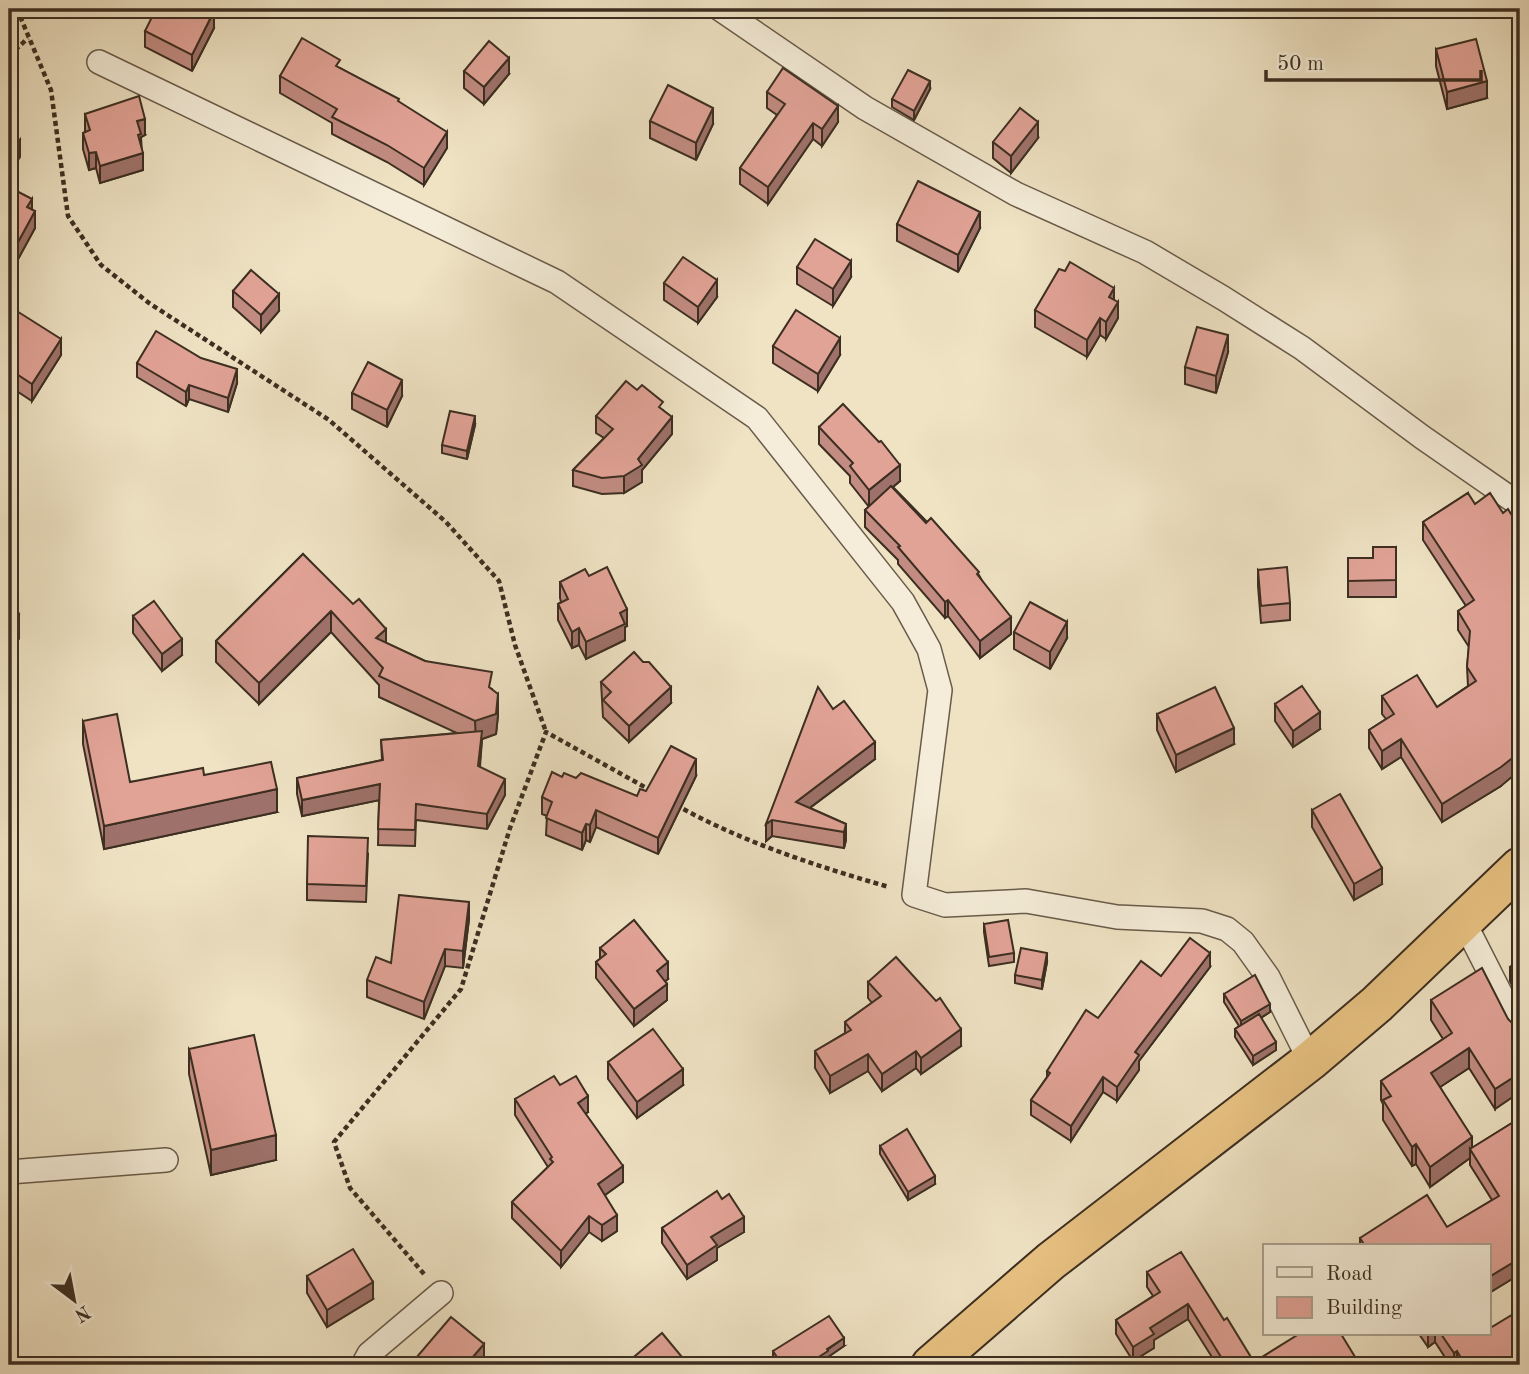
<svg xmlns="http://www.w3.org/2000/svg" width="1529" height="1374" font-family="'Old Standard TT',serif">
<rect width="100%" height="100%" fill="#efe3c4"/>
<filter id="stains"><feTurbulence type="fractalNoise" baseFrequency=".00286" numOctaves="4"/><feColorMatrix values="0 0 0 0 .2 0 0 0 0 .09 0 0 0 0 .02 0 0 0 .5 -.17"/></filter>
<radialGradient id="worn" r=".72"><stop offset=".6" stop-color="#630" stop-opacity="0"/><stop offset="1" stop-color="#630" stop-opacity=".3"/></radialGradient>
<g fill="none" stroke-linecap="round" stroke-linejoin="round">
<!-- street casing -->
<g stroke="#695b4a" stroke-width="26">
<g id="street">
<polyline points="720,9 865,108 1016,194 1145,252 1223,298 1302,348 1422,437 1520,505"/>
<polyline points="99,62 557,282 757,418 903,602 929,649 940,690 914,895 945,905 1026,901 1117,917 1202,921 1227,929 1243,942 1268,977 1310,1061"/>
<polyline points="1464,922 1520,1032"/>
<polyline points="9,1172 166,1160"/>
<polyline points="363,1365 369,1354 441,1293"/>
</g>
</g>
<!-- highway casing -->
<g stroke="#3c2e21" stroke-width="42">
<polyline id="highway" points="931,1365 1051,1261 1310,1061 1377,1004 1520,867"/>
</g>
<!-- path -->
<g stroke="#3c2e21" stroke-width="4.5" stroke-dasharray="5 3.5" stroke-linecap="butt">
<polyline points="17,9 51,90 68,216 101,265 149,303 329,420 446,522 499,581 515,645 546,732"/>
<polyline points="9,56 28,38"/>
<path d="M676 805C742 842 816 866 889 887"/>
<polyline points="424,1274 350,1188 334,1142 461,989 510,828 546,732 650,790"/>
</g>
<!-- street -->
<use href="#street" stroke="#f5edd9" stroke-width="23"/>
<!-- highway -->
<use href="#highway" stroke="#e8c282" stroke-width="38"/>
</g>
<!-- wall -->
<g fill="#c28c82" stroke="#3c2e21" stroke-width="2">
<polygon points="165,11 214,28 192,71 145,47 145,31"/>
<polygon points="1436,49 1487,98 1447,109 1436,66"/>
<polygon points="340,68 399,102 447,148 424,185 387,162 332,134 332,123 280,93 280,76"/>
<polygon points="464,71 509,74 484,104 464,88"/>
<polygon points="930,89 914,120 892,107 892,99"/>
<polygon points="767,92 838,122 822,146 813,139 768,204 740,184 740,168 777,115 767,108"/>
<polygon points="85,114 145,135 141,137 143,170 100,183 96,168 89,170 83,149 83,133 85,132"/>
<polygon points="650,121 713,124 696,160 650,138"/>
<polygon points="1038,138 1011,173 993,158 993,142"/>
<polygon points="9,187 32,210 35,228 17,261 9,256"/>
<polygon points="897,224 980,228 958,272 897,241"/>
<polygon points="797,267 851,277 833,306 797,284"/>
<polygon points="664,283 717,297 698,323 664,300"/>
<polygon points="233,291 279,311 261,332 233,307"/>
<polygon points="1114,299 1118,318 1106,339 1100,335 1087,357 1035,327 1035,310"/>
<polygon points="9,313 61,355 32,401 9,386"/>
<polygon points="773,346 840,355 818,391 773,363"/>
<polygon points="1228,352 1216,393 1185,384 1185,367"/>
<polygon points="137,363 237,383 228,412 189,399 186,406 137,377"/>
<polygon points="352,393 402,396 387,427 352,409"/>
<polygon points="663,410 672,434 642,470 642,482 624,493 602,494 573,486 573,470 604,438 596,433 596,416"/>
<polygon points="475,425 467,459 442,453 442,445"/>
<polygon points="819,427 900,481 893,487 979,575 1011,634 980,658 948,616 945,618 898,564 898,560 865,527 865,510 869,507 850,483 850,476 819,444"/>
<polygon points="1468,493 1501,786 1442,822 1401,757 1382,769 1369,748 1369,730 1386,719 1382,714 1382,696 1437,707 1468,686 1467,667 1469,647 1458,630 1458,611 1466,606 1423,540 1423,522"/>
<polygon points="1396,547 1396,597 1348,597 1348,558 1373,558"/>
<polygon points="303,554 386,643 425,661 492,689 498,715 496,734 482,739 480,767 505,795 487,829 416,820 415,846 378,845 379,800 302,816 297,794 297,778 382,760 381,740 457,733 379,697 379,685 331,632 259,704 216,662 216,641"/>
<polygon points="1258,570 1290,603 1290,620 1261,623 1258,586"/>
<polygon points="589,576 627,626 625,627 625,640 586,659 579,645 572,648 558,620 558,604 561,602 560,598 560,582"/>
<polygon points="133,616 182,655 162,671 133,633"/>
<polygon points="1014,632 1067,638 1050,669 1014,649"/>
<polygon points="601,682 671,703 629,742 603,717"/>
<polygon points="1275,704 1320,729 1293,747 1275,721"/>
<polygon points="833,709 875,759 810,808 846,824 846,840 844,848 772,836 766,841 766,824"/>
<polygon points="1157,714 1234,744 1176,772 1157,730"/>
<polygon points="83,721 130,782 204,775 277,812 104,849 83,744"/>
<polygon points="696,776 658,854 596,827 590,842 586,840 582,850 546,835 547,816 542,814 542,797 562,777 576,778 637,796 646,791"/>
<polygon points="9,777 15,818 15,835 9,836"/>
<polygon points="1312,810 1382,884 1354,900 1312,827"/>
<polygon points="368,854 366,902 307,900 307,884"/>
<polygon points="469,919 463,968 445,966 424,1019 367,997 367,980 391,963"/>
<polygon points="984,924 1014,953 1014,962 989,966 984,932"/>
<polygon points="600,948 668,979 665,981 667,1000 634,1026 596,978 596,962 600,959"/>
<polygon points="1520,960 1520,1002 1510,981 1510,967"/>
<polygon points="1047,962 1042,989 1015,983 1015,975"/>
<polygon points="1210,967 1139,1061 1139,1070 1117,1101 1103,1092 1071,1141 1031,1115 1031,1100 1047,1077 1047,1071 1098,1018 1161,976"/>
<polygon points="868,982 961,1046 921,1074 916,1068 882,1091 868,1071 830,1093 815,1068 815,1051 845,1033 845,1022 872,1003 868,998"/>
<polygon points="1224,994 1270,1012 1261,1018 1276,1050 1253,1065 1235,1037 1235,1029 1239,1026 1224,1002"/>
<polygon points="1431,1000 1508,1019 1495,1109 1469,1068 1440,1087 1472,1148 1520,1118 1520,1293 1512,1279 1489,1293 1489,1246 1360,1246 1360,1238 1447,1227 1492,1200 1470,1165 1470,1158 1430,1187 1416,1164 1412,1166 1383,1120 1383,1104 1381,1100 1381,1081 1443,1039 1431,1020"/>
<polygon points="189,1049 276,1160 211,1175 189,1074"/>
<polygon points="608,1062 683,1085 637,1118 608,1079"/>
<polygon points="560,1085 588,1112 585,1114 623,1182 605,1195 617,1231 602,1241 589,1232 561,1267 512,1218 512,1202 548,1167 515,1115 515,1099"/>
<polygon points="880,1146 935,1184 908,1200 880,1154"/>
<polygon points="722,1199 744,1232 717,1248 717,1260 687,1279 662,1243 662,1228"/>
<polygon points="1147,1272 1224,1320 1254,1362 1360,1365 1217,1365 1188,1319 1154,1340 1154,1348 1133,1361 1116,1334 1116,1320 1153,1296 1147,1287"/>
<polygon points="307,1276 373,1299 327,1327 307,1293"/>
<polygon points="1419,1334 1489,1334 1520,1365 1450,1365 1435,1342 1428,1347"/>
<polygon points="844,1346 828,1357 828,1359 819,1365 777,1365 773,1359 773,1351"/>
</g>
<!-- shaded-wall -->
<g fill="#9e726a" stroke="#3c2e21" stroke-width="2">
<polygon points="214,11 214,28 192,71 192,55"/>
<polygon points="509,58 509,74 484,104 484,87"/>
<polygon points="930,81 930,89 914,120 914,111"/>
<polygon points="1487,81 1487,98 1447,109 1447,92"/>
<polygon points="838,106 838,122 822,146 822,129"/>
<polygon points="713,108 713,124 696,160 696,143"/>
<polygon points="145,119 145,135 141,137 141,151 138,152 137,121"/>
<polygon points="1038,122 1038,138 1011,173 1011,156"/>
<polygon points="813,123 813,139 768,204 768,187"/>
<polygon points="447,132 447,148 424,185 424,168"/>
<polygon points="20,140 20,157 9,174 9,157"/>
<polygon points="96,152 96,168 89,170 89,153"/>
<polygon points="143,153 143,170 100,183 100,166"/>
<polygon points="32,199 32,215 27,207"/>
<polygon points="35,211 35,228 17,261 17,244"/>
<polygon points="980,212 980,228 958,272 958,255"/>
<polygon points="851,261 851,277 833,306 833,289"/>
<polygon points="717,280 717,297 698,323 698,307"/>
<polygon points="1114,288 1114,304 1109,297"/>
<polygon points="279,294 279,311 261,332 261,315"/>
<polygon points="1118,302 1118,318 1106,339 1106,322"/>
<polygon points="1100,318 1100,335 1087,357 1087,340"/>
<polygon points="1228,335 1228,352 1216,393 1216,376"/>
<polygon points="840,338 840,355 818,391 818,374"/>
<polygon points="61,339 61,355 32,401 32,384"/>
<polygon points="237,369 237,383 228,412 228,398"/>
<polygon points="402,380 402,396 387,427 387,410"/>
<polygon points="189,385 189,399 186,406 186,392"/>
<polygon points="475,416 475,425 467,459 467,451"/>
<polygon points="672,417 672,434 642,470 642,482 624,493 624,476"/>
<polygon points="900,465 900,481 869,507 869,490"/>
<polygon points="948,600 948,616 945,618 945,602"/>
<polygon points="627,609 627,626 625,627 625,640 586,659 586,642 620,613"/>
<polygon points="331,611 331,632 259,704 259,683"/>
<polygon points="19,614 19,639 9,644 9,619"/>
<polygon points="1011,617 1011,634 980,658 980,641"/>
<polygon points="1067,622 1067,638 1050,669 1050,652"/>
<polygon points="579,628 579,645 572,648 572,632"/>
<polygon points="386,629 386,650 376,638"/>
<polygon points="182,639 182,655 162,671 162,654"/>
<polygon points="671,687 671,703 629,742 629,726"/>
<polygon points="498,694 498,715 496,734 482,739 478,782 475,721"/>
<polygon points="1320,712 1320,729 1293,747 1293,731"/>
<polygon points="1234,728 1234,744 1176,772 1176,755"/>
<polygon points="1401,739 1401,757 1382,769 1382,751"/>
<polygon points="875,742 875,759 796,818 796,802"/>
<polygon points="1520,752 1520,770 1501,786 1442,822 1442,804"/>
<polygon points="696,759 696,776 658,854 658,838"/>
<polygon points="505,779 505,795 487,829 487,814"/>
<polygon points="380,784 380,800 302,816 302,800"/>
<polygon points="277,789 277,812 104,849 104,826"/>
<polygon points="596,810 596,827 590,842 590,825"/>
<polygon points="772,820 772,836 766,841 766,824"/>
<polygon points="586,824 586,840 582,850 582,833"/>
<polygon points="846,824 846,840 844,848 844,832"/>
<polygon points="1382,868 1382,884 1354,900 1354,884"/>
<polygon points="469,902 469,919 463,968 463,951"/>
<polygon points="445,949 445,966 424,1019 424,1002"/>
<polygon points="1047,953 1047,962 1042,989 1042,980"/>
<polygon points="1210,953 1210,967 1139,1061 1139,1070 1117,1101 1117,1087 1135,1052"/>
<polygon points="668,962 668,979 657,988 657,971"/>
<polygon points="667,984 667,1000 634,1026 634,1009"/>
<polygon points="1270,1004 1270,1012 1241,1030 1241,1021"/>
<polygon points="961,1029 961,1046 921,1074 921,1058"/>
<polygon points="1276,1042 1276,1050 1253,1065 1253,1056"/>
<polygon points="1469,1048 1469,1068 1431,1093 1431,1073"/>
<polygon points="916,1051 916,1068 882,1091 882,1074"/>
<polygon points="868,1054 868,1071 830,1093 830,1076"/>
<polygon points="683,1069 683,1085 637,1118 637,1102"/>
<polygon points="1520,1073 1520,1092 1495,1109 1495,1089"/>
<polygon points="1103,1077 1103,1092 1071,1141 1071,1126"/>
<polygon points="588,1096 588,1112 578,1119 578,1103"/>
<polygon points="276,1135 276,1160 211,1175 211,1150"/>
<polygon points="1472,1137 1472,1152 1470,1149 1470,1158 1430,1187 1430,1167"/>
<polygon points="1416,1144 1416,1164 1412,1166 1412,1147"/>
<polygon points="623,1166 623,1182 598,1200 598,1184"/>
<polygon points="935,1176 935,1184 908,1200 908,1192"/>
<polygon points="617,1215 617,1231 602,1241 602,1225"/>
<polygon points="589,1216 589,1232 561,1267 561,1251"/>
<polygon points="744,1217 744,1232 717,1248 717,1260 687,1279 687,1265 711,1237"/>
<polygon points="1512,1263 1512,1279 1489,1293 1489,1277"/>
<polygon points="373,1282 373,1299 327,1327 327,1310"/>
<polygon points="1188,1304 1188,1319 1154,1340 1154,1348 1133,1361 1133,1347 1150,1328"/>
<polygon points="1428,1334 1435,1334 1435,1342 1428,1347"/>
<polygon points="844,1338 844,1346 828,1357 828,1359 819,1365 806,1365"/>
<polygon points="484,1344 484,1362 481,1365 466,1365"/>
<polygon points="1457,1351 1457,1365 1454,1365 1454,1353"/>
</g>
<!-- building -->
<g fill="#e2a397" stroke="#3c2e21" stroke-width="2">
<polygon points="156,9 161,9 165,11 166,9 209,9 214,11 192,55 145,31"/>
<polygon points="302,38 340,60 336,66 399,99 398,101 447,132 424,168 387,145 332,117 337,109 280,76"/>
<polygon points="1476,39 1487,81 1447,92 1436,49"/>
<polygon points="489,41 509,58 484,87 464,71"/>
<polygon points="783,68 838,106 822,129 813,123 768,187 740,168 785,104 767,92"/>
<polygon points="908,70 930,81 914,111 892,99"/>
<polygon points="668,85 713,108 696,143 650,121"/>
<polygon points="139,96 145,119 137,121 141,134 138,135 143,153 100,166 96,152 89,153 83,133 90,130 85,114"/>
<polygon points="1020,108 1038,122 1011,156 993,142"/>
<polygon points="9,134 20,140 9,157"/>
<polygon points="918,181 980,212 958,255 897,224"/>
<polygon points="9,187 32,199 27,207 35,211 17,244 9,239"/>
<polygon points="815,239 851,261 833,289 797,267"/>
<polygon points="683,257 717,280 698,307 664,283"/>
<polygon points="1070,262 1114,288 1109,297 1118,302 1106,322 1100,318 1087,340 1035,310 1059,269 1065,271"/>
<polygon points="251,270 279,294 261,315 233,291"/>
<polygon points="12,308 61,339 32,384 9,369 9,313"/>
<polygon points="796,310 840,338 818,374 773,346"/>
<polygon points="1197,327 1228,335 1216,376 1185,367"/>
<polygon points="156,331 201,358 237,369 228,398 189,385 186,392 137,363"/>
<polygon points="368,362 402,380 387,410 352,393"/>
<polygon points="626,381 637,390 642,385 663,402 659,407 672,417 638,459 642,465 624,476 602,478 573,470 613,429 596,416"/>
<polygon points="843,404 879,442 881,441 900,465 869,490 850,466 853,463 819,427"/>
<polygon points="450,411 475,416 467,451 442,445"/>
<polygon points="891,486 926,523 931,518 979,572 977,574 1011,617 980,641 948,600 945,602 898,547 900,546 865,510"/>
<polygon points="1468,493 1475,504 1490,493 1503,513 1508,509 1520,529 1520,752 1501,767 1442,804 1401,739 1382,751 1369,730 1394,714 1382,696 1417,675 1437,707 1476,681 1467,667 1470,631 1458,611 1474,600 1423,522"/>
<polygon points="1373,547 1396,547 1396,580 1348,581 1348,558 1373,558"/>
<polygon points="303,554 353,604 359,599 386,629 376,638 425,661 492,672 489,687 498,694 496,714 475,721 379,676 383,668 331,611 259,683 216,641"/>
<polygon points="607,567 627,609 620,613 625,624 586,642 579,628 572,632 558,604 568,599 560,582 585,569 589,576"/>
<polygon points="1287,567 1290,603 1261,606 1258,570"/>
<polygon points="9,594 19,614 9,619"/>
<polygon points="154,601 182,639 162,654 133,616"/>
<polygon points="1030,602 1067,622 1050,652 1014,632"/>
<polygon points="634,652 643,662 649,662 671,687 629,726 603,700 611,692 601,682"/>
<polygon points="1302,686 1320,712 1293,731 1275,704"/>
<polygon points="818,687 833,709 844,701 875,742 796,802 846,824 844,832 772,820 766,824"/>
<polygon points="1215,687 1234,728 1176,755 1157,714"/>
<polygon points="117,714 130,782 203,768 204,775 271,762 277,789 104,826 83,721"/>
<polygon points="482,731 478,766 505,779 487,814 416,804 415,830 378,829 380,784 302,800 297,778 383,760 381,740"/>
<polygon points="671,746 696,759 658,838 596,810 590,825 586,824 582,833 546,818 552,802 542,797 552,772 562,777 564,773 576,778 581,773 637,796 640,789 646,791"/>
<polygon points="9,777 15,818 9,819"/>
<polygon points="1340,794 1382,868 1354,884 1312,810"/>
<polygon points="308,836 368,838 366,886 307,884"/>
<polygon points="399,895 469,902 463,951 445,949 424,1002 367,980 376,957 391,963"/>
<polygon points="634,920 668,962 657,971 667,984 634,1009 596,962 606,954 600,948"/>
<polygon points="1008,920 1014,953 989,957 984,924"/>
<polygon points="1190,938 1210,953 1135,1052 1139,1055 1117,1087 1103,1077 1071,1126 1031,1100 1050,1073 1047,1071 1086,1010 1098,1018 1141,961 1161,976"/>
<polygon points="1021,948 1047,953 1042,980 1015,975"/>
<polygon points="896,957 936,1001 940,998 961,1029 921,1058 916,1051 882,1074 868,1054 830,1076 815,1051 851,1030 845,1022 881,996 868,982"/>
<polygon points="1520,960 1520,988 1510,967"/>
<polygon points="1482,968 1508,1019 1513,1024 1520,1027 1520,1073 1495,1089 1469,1048 1431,1073 1472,1137 1430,1167 1416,1144 1412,1147 1383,1100 1391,1096 1381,1081 1452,1033 1431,1000"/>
<polygon points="1255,975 1270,1004 1241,1021 1224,994"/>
<polygon points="1259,1014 1276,1042 1253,1056 1235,1029"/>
<polygon points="653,1029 683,1069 637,1102 608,1062"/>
<polygon points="254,1035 276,1135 211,1150 189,1049"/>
<polygon points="554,1076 560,1085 576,1076 588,1096 578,1103 623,1166 598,1184 617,1215 602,1225 589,1216 561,1251 512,1202 553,1162 550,1159 552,1157 515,1099"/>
<polygon points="1520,1118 1520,1276 1512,1263 1489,1277 1489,1246 1365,1246 1360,1238 1427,1195 1447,1227 1499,1196 1470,1149"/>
<polygon points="907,1129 935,1176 908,1192 880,1146"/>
<polygon points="717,1191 722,1199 729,1194 744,1217 711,1237 717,1245 687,1265 662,1228"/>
<polygon points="353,1249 373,1282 327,1310 307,1276"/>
<polygon points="1181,1252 1224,1320 1227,1318 1254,1362 1299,1334 1341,1334 1360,1365 1226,1365 1188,1304 1150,1328 1154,1334 1133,1347 1116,1320 1160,1292 1147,1272"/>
<polygon points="1520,1310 1520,1365 1465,1365 1457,1351 1454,1353 1441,1334 1489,1334 1489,1326 1490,1328"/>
<polygon points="829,1316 844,1338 827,1349 828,1351 806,1365 782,1365 773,1351"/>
<polygon points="451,1317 484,1344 466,1365 410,1365"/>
<polygon points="662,1333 686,1362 689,1360 694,1365 629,1365 630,1365 628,1362"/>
<polygon points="528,1359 539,1365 525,1365"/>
</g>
<!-- margin -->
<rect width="1529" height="1374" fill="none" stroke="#efe3c4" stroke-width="35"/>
<rect x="10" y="10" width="1508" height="1353" fill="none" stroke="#3c2e21" stroke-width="3.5"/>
<rect x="18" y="18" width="1494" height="1339" fill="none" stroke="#3c2e21" stroke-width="2"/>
<!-- legend -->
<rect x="1263" y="1244" width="228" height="91" fill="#f5edd9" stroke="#aba18f" stroke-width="2"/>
<rect x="1277" y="1267" width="35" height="10" fill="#f5edd9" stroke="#aba18f" stroke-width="2"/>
<text x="1326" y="1280" font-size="21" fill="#3c2e21">Road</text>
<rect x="1277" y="1297" width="35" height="21" fill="#e2a397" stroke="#aba18f" stroke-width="2"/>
<text x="1326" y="1314" font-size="21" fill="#3c2e21">Building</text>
<!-- north arrow -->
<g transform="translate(74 1300) rotate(148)" stroke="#f5edd9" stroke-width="5" paint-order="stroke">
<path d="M0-5L12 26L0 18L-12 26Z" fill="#3c2e21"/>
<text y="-10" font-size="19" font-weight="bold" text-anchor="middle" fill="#3c2e21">N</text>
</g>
<!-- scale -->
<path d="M1266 70v10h215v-10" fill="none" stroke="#3c2e21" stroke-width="3.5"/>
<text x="1277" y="70" font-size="21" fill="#3c2e21" stroke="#f5edd9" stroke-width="5" paint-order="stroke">50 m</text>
<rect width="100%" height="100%" filter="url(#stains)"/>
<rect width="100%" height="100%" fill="url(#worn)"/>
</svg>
